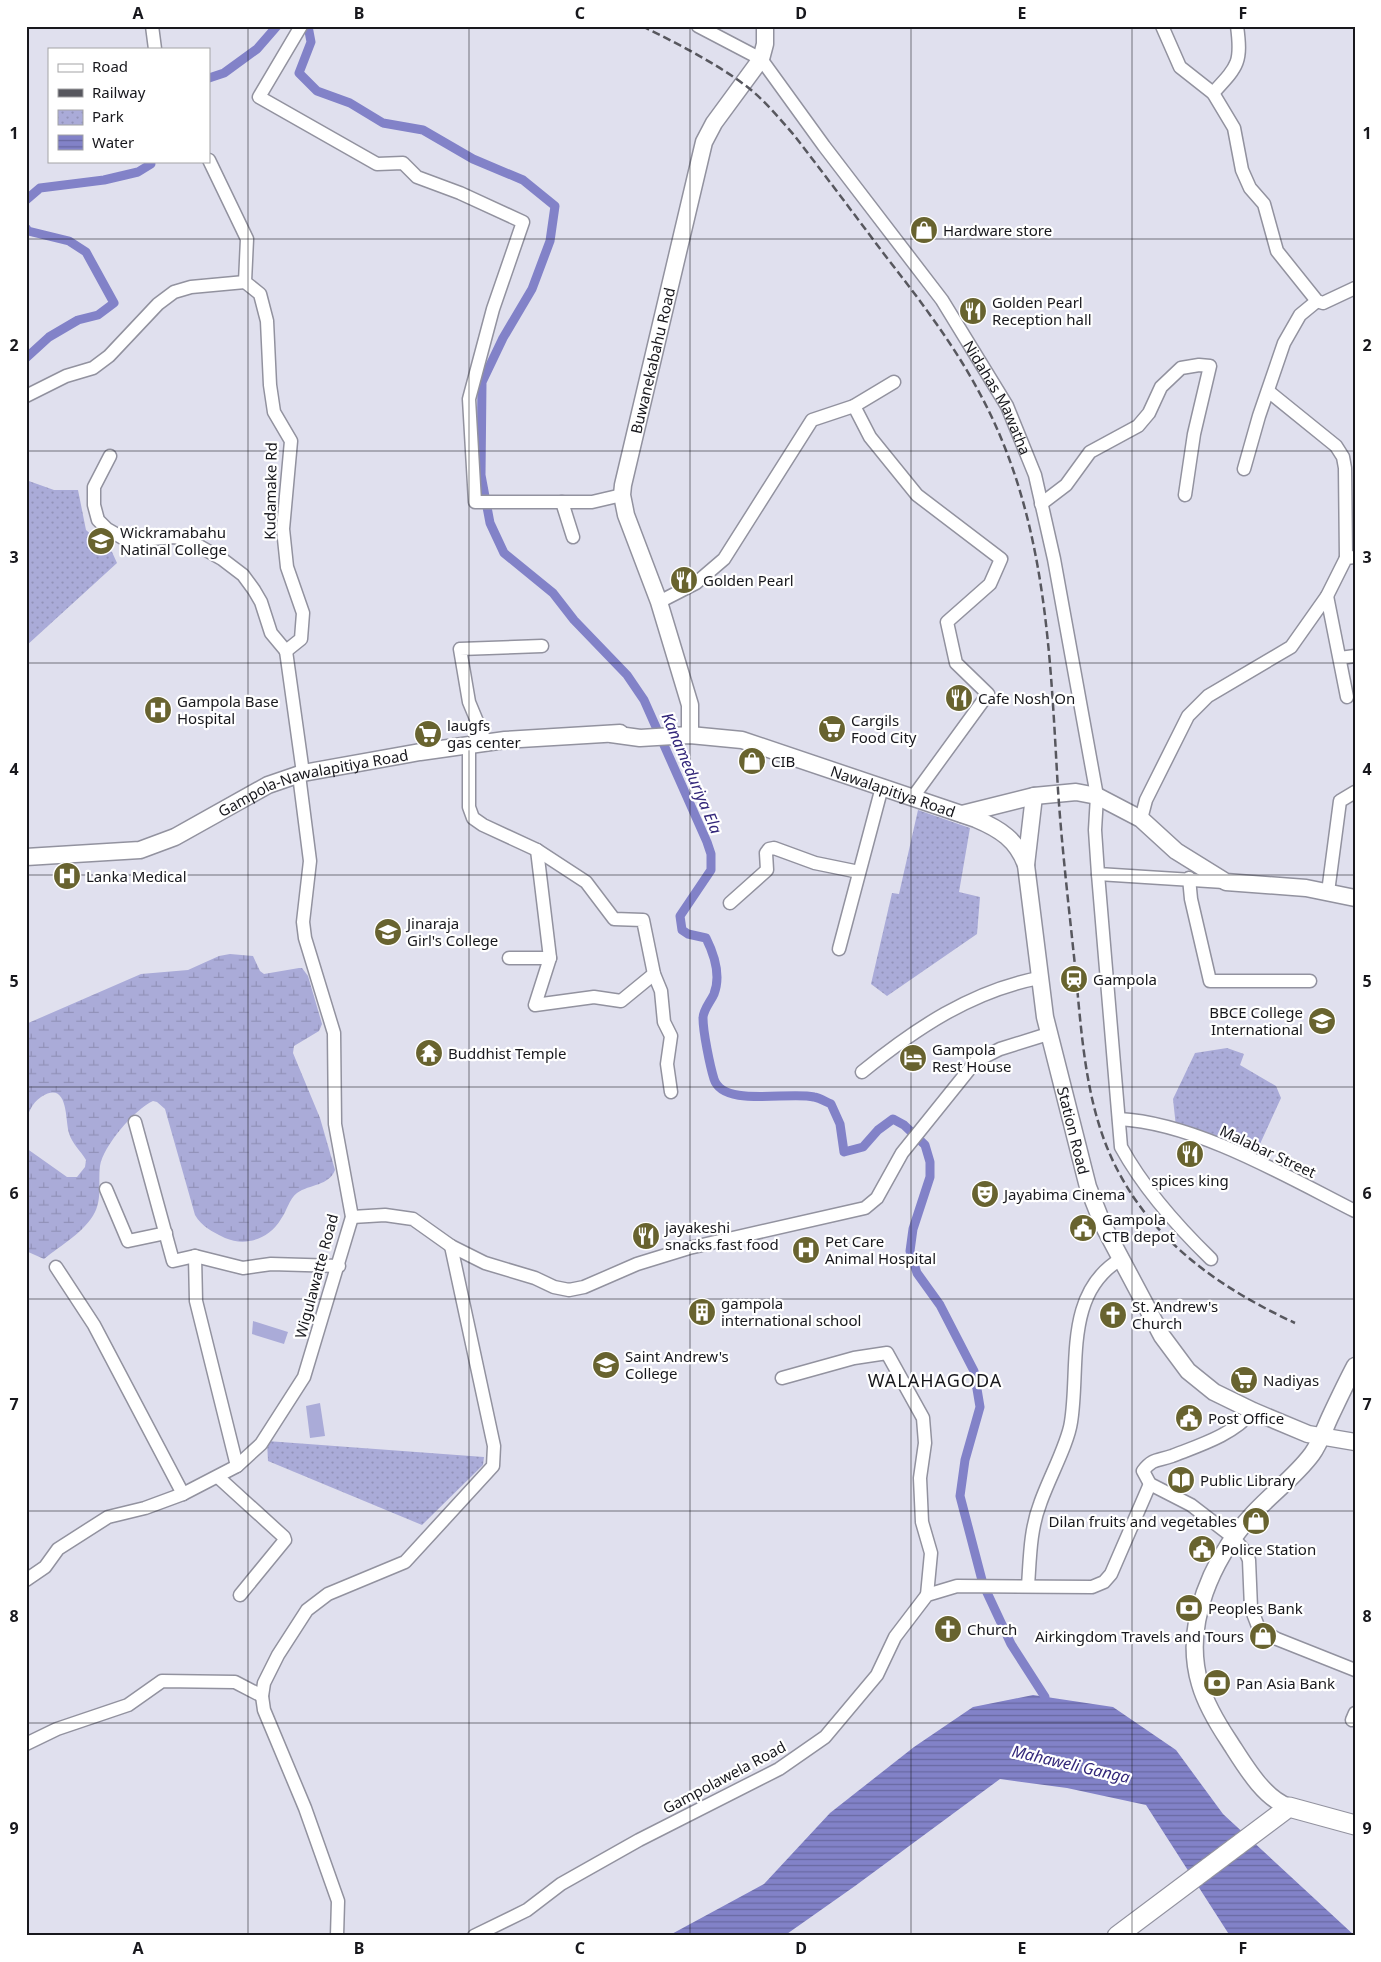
<svg xmlns="http://www.w3.org/2000/svg" width="1381" height="1962" font-family="'Noto Sans',sans-serif">
<defs>
<pattern id="wetland-marsh" width="20" height="14" patternUnits="userSpaceOnUse" patternTransform="scale(1.25)"><rect width="20" height="14" fill="#aaabd8"/><path d="M1 5h8M5 5V1M11 12h8M15 12V8" fill="none" stroke="#9292b9"/></pattern>
<pattern id="park-dots" width="8" height="8" patternUnits="userSpaceOnUse" patternTransform="scale(1.25)"><rect width="8" height="8" fill="#aaabd8"/><path d="M2 2h.1M6 6h.1" fill="none" stroke="#9292b9" stroke-width="1.8" stroke-linecap="round"/></pattern>
<pattern id="water-rules" width="6" height="5" patternUnits="userSpaceOnUse" patternTransform="scale(1.25)"><rect width="6" height="5" fill="#8282c8"/><path d="M0 2.5h6" fill="none" stroke="#6969a2"/></pattern>
</defs>
<rect width="100%" height="100%" fill="#e0e0ee"/>
<!-- grass -->
<g fill="#aaabd8">
<polygon points="253,1321 288,1332 284,1344 252,1334"/>
<polygon points="320,1403 325,1436 310,1438 306,1406"/>
</g>
<!-- wetland -->
<path fill="url(#wetland-marsh)" d="M230 954 253 956 260 971 264 974 299 968H302L308 976 322 1024 319 1031 294 1046 293 1053 320 1118 335 1170C329 1186 310 1184 297 1193 289 1199 287 1211 281 1219 269 1239 246 1247 225 1238 213 1232 202 1227 195 1215L165 1109 157 1102 153 1101C135 1109 103 1146 100 1166 98 1181 102 1198 95 1212 85 1232 61 1245 44 1259L26 1251V1148L67 1177H77L85 1167 86 1160C81 1151 72 1144 69 1133 65 1121 69 1079 41 1097 32 1103 27 1114 26 1124V1024L141 974 188 970 219 956Z"/>
<!-- park -->
<g fill="url(#park-dots)">
<polygon points="26,480 54,490 78,490 86,530 112,552 117,563 26,646"/>
<polygon points="918,810 970,828 959,892 980,897 977,934 887,996 871,984 892,893 899,894"/>
<polygon points="1227,1048 1244,1054 1240,1065 1276,1086 1281,1098 1254,1157 1176,1127 1173,1099 1195,1053"/>
<polygon points="267,1441 484,1457 483,1465 422,1525 268,1461"/>
</g>
<!-- water -->
<polygon fill="url(#water-rules)" points="1033,1695 1113,1707 1176,1750 1223,1814 1355,1936 1230,1936 1146,1805 1067,1788 1000,1779 855,1886 784,1936 668,1936 764,1884 830,1813 914,1747 973,1707"/>
<g fill="none" stroke-linecap="round" stroke-linejoin="round">
<!-- canal -->
<g stroke="#8282c8" stroke-width="9">
<path d="M308 26 311 42 299 73 317 91 350 103 383 123 423 130 473 159 523 180 555 206 550 241 532 289 503 338 482 382 481 475 490 523 504 553 553 593 574 620 627 675 644 700 707 842 711 854V870L680 916 682 930 688 934 706 938C714 954 721 976 714 994 711 1001 703 1010 703 1018 703 1032 710 1066 714 1079 723 1108 789 1091 814 1097 820 1098 826 1102 831 1104L840 1124 844 1152 863 1147 878 1130 893 1119 904 1125 925 1145 930 1162V1177L913 1229 910 1251 917 1273 940 1305 974 1371 980 1407 965 1460 960 1496 983 1584 1011 1644 1045 1697"/>
<polyline points="209,78 224,73 257,49 277,26"/>
<polyline points="26,200 40,188 104,180 138,172 151,164 149,161"/>
<polyline points="26,228 28,231 69,241 86,252 114,303 98,315 78,320 49,337 26,358"/>
</g>
<!-- minor casing -->
<g stroke="#92929f" stroke-width="15">
<g id="minor">
<polyline points="152,26 155,49"/>
<polyline points="301,26 259,97 377,164 403,163 417,177 460,193 523,222 493,309 469,399 475,502 562,502"/>
<path id="s1" d="M698 26 761 59 824 146 942 300 1007 406 1035 475 1054 559 1097 796 1095 830 1098 874 1224 882"/>
<polyline points="1162,26 1180,67 1213,93 1234,128 1242,170 1250,188 1264,204 1277,251 1317,301 1323,303 1355,288"/>
<path d="M1213 93C1238 66 1242 63 1237 26"/>
<polyline points="209,160 247,239 245,282 260,294 267,321 270,385 274,412 291,441 283,529 287,567 303,613 301,639 286,651"/>
<polyline points="1268,391 1336,446 1343,457 1345,468 1346,558"/>
<polyline points="26,396 66,376 93,368 109,356 158,304 174,292 191,287 245,282"/>
<polyline points="854,406 870,437 917,495 1001,559 990,584 947,622 956,663 988,694 913,797"/>
<polyline points="110,456 94,487 94,505 98,520 107,529 128,541 175,537 192,542 222,559 243,575 254,590 261,602 271,633 286,651"/>
<polyline points="1244,469 1259,416 1284,343 1300,315 1317,301"/>
<polyline points="1041,504 1066,485 1090,452 1138,426 1149,413 1161,387 1181,368 1199,365 1210,366 1194,434 1185,495"/>
<polyline points="573,537 562,502 592,502 622,495"/>
<polyline points="1327,596 1347,697"/>
<polyline points="659,602 696,583 724,559 812,420 854,406 894,382"/>
<polyline points="286,651 303,773"/>
<polyline points="1340,658 1355,656"/>
<polyline points="486,743 469,702 460,649 542,646"/>
<polyline points="469,745 469,807 473,818 483,825 537,850 586,882 614,919 643,920 654,974 661,991 664,1022 671,1036 667,1064 671,1092"/>
<polyline points="1141,819 1146,800 1188,716 1208,696 1291,647 1327,596 1346,558 1355,557"/>
<polyline points="537,850 550,958"/>
<path d="M1098 874 1121 1147C1144 1189 1177 1226 1211 1259"/>
<polyline points="1189,878 1191,899 1210,981 1310,981"/>
<polyline points="1328,892 1340,801 1355,792"/>
<polyline points="730,903 767,870 766,853 769,849 774,848 815,863 859,872"/>
<polyline points="839,949 882,787"/>
<polyline points="509,958 550,958 535,1005 594,997 621,1001 654,974"/>
<path d="M862 1072C915 1029 971 991 1039 978"/>
<path d="M1119 1119C1196 1123 1286 1176 1355 1211"/>
<polyline points="135,1122 173,1261 195,1256 243,1268 271,1264 339,1266"/>
<polyline points="106,1189 128,1241 166,1233"/>
<polyline points="352,1217 385,1215 413,1219 451,1246 485,1263 535,1278 554,1287 569,1290 584,1287 637,1264 689,1248 865,1208 877,1198 902,1153 976,1061 1000,1049 1048,1034"/>
<polyline points="195,1256 196,1301 237,1466"/>
<polyline points="56,1267 94,1325 183,1494"/>
<polyline points="782,1378 854,1358 887,1353 923,1418 925,1443 920,1478 922,1522 931,1553 927,1595"/>
<path d="M1253 1411C1233 1435 1200 1445 1172 1456 1158 1461 1153 1458 1143 1471L1150 1484 1191 1505 1234 1538 1246 1553 1249 1560 1251 1608 1259 1629 1277 1639 1355 1670"/>
<polyline points="218,1477 284,1537 285,1540 240,1595"/>
<polyline points="26,1580 45,1567 58,1549 108,1517 145,1508 183,1494 237,1466 261,1444 304,1377 352,1217 335,1124 334,1033 305,938 303,922 310,861 299,775"/>
<path d="M1028 1586C1030 1558 1030 1530 1040 1504 1048 1480 1068 1444 1071 1422 1080 1367 1063 1293 1121 1259"/>
<polyline points="1352,1720 1355,1713"/>
<polyline points="26,1744 57,1729 128,1705 162,1681 235,1682 262,1696"/>
<polyline points="337,1936 338,1901 305,1808 264,1710 262,1696 264,1683 278,1655 307,1610 328,1594 405,1562 493,1466 494,1446 451,1246"/>
<polyline points="474,1936 527,1910 561,1884 639,1840 779,1769 825,1737 877,1675 895,1637 927,1595 957,1586 1092,1587 1104,1582 1111,1574 1150,1484"/>
</g>
</g>
<!-- major casing -->
<g stroke="#92929f" stroke-width="19">
<g id="major">
<path id="s2" d="M611 734 640 738 690 735 742 740 976 819C1000 829 1017 840 1026 865L1045 1017 1088 1187 1103 1225 1162 1336 1188 1371 1214 1392 1253 1411 1308 1434 1355 1442"/>
<path id="s3" d="M690 735V705L659 602 626 515 622 495 623 485 704 142 714 123 761 59 765 44V26"/>
<polyline points="962,814 1034,796 1076,792 1097,796 1141,819 1176,851 1226,882 1306,888 1355,898"/>
<path id="s4" d="M26 857 140 850 175 837 268 785 303 773 420 752 505 740 620 733"/>
<polyline points="1026,865 1034,796"/>
<path d="M1289 1807C1263 1798 1244 1764 1229 1741 1217 1723 1206 1705 1200 1684 1182 1624 1213 1557 1253 1514 1272 1493 1295 1477 1312 1454 1320 1443 1324 1430 1330 1417 1338 1400 1346 1383 1355 1366"/>
</g>
</g>
<!-- highway casing -->
<g stroke="#92929f" stroke-width="21">
<polyline id="highway" points="1117,1936 1289,1807 1355,1825"/>
</g>
<!-- minor -->
<use href="#minor" stroke="#fff" stroke-width="12"/>
<!-- major -->
<use href="#major" stroke="#fff" stroke-width="16"/>
<!-- highway -->
<use href="#highway" stroke="#fff" stroke-width="19"/>
<!-- rail -->
<path stroke="#57575e" stroke-width="2.5" stroke-dasharray="8 4" stroke-linecap="butt" d="M642 26C676 43 712 61 742 83 762 97 778 117 794 135 824 174 854 214 884 254 944 331 990 393 1019 488 1049 586 1052 689 1058 790 1062 849 1069 908 1075 966 1082 1035 1085 1109 1118 1171 1156 1244 1222 1289 1295 1323"/>
</g>
<!-- grid -->
<path fill="none" stroke="#18181d" stroke-width="1" stroke-opacity="0.55" d="M248 26V1936M469 26V1936M690 26V1936M911 26V1936M1132 26V1936M26 239H1355M26 451H1355M26 663H1355M26 875H1355M26 1087H1355M26 1299H1355M26 1511H1355M26 1723H1355"/>
<!-- icons -->
<defs>
<g id="shop-disc" transform="scale(1.4375)"><circle r="9.5" fill="#68632f" stroke="#fff"/><path d="M-5-2.5h2.3a2.7 3.5 0 0 1 5.4 0H5L5.5 6h-11ZM-1.5-2.5h3a1.5 2.3 0 0 0-3 0Z" fill="#fff"/></g>
<g id="restaurant-disc" transform="scale(1.4375)"><circle r="9.5" fill="#68632f" stroke="#fff"/><path d="M-5-6h1v4h1v-4h1v4h1v-4h1v5L-1.5 .5V6h-2V.5L-5-1ZM5-6V6H3V1.5H1.5Q1.5-4 5-6Z" fill="#fff"/></g>
<g id="school-disc" transform="scale(1.4375)"><circle r="9.5" fill="#68632f" stroke="#fff"/><path d="M0-5L7-2L0 1L-7-2ZM-4 1L0 2.5L4 1V4Q0 6-4 4Z" fill="#fff"/></g>
<g id="hospital-disc" transform="scale(1.4375)"><circle r="9.5" fill="#68632f" stroke="#fff"/><path d="M-5-5h3v3.5h4V-5h3V5h-3V1.5h-4V5h-3Z" fill="#fff"/></g>
<g id="supermarket-disc" transform="scale(1.4375)"><circle r="9.5" fill="#68632f" stroke="#fff"/><path d="M-6-5.5h2.5l.6 2H6L4.5 2H-2.5L-4.4-4H-6ZM-1.5 3.2a1.3 1.3 0 1 0 .1 0ZM3 3.2a1.3 1.3 0 1 0 .1 0Z" fill="#fff"/></g>
<g id="station-disc" transform="scale(1.4375)"><circle r="9.5" fill="#68632f" stroke="#fff"/><path d="M-3-6H3Q5-6 5-4V2Q5 4 3 4L4.5 6H3L1.5 4h-3L-3 6H-4.5L-3 4Q-5 4-5 2V-4Q-5-6-3-6ZM-3.5-4v3h7v-3ZM-3.5 1v1.5H-2V1ZM2 1v1.5H3.5V1Z" fill="#fff"/></g>
<g id="university-disc" transform="scale(1.4375)"><circle r="9.5" fill="#68632f" stroke="#fff"/><path d="M0-5L7-2L0 1L-7-2ZM-4 1L0 2.5L4 1V4Q0 6-4 4Z" fill="#fff"/></g>
<g id="temple-disc" transform="scale(1.4375)"><circle r="9.5" fill="#68632f" stroke="#fff"/><path d="M0-6L5-2H3V0L6.5 2.5H4V6H1.5V3h-3V6H-4V2.5H-6.5L-3 0V-2H-5Z" fill="#fff"/></g>
<g id="hotel-disc" transform="scale(1.4375)"><circle r="9.5" fill="#68632f" stroke="#fff"/><path d="M-6-4.5h1.5V1H6V5H4.5V3h-9V5H-6ZM-4 0a1.8 1.8 0 1 1 3.6 0ZM.5 0V-2.5h3Q6-2.5 6 0Z" fill="#fff"/></g>
<g id="theatre-disc" transform="scale(1.4375)"><circle r="9.5" fill="#68632f" stroke="#fff"/><path d="M-5-5.5Q0-4 5-5.5V0Q5 5 0 6Q-5 5-5 0ZM-3.3-2.5H-1v1.5H-3.3ZM1-2.5H3.3v1.5H1ZM-2.8 1Q0 5.5 2.8 1Z" fill="#fff"/></g>
<g id="civic-disc" transform="scale(1.4375)"><circle r="9.5" fill="#68632f" stroke="#fff"/><path d="M-.6-6.5H3V-4.5H.6V-3L4-1V1h2V6H-6V1h2V-1L-.6-3ZM-1.2 2.5V6h2.4V2.5Z" fill="#fff"/></g>
<g id="building-disc" transform="scale(1.4375)"><circle r="9.5" fill="#68632f" stroke="#fff"/><path d="M-4-6H4V6H1V3H-1V6H-4ZM-2.5-4.3h1.7v1.8h-1.7ZM.8-4.3h1.7v1.8H.8ZM-2.5-1h1.7V.8h-1.7ZM.8-1h1.7V.8H.8Z" fill="#fff"/></g>
<g id="church-disc" transform="scale(1.4375)"><circle r="9.5" fill="#68632f" stroke="#fff"/><path d="M-1.2-6h2.4v3.5h3.3v2.4h-3.3V6h-2.4V-.1h-3.3v-2.4h3.3Z" fill="#fff"/></g>
<g id="library-disc" transform="scale(1.4375)"><circle r="9.5" fill="#68632f" stroke="#fff"/><path d="M-6-4Q-3-5.5-.7-3.5V5Q-3 3-6 4ZM6-4Q3-5.5 .7-3.5V5Q3 3 6 4Z" fill="#fff"/></g>
<g id="bank-disc" transform="scale(1.4375)"><circle r="9.5" fill="#68632f" stroke="#fff"/><path d="M-6-4H6V4H-6ZM0-2.3a2.3 2.3 0 1 0 0 4.6a2.3 2.3 0 1 0 0-4.6Z" fill="#fff"/></g>
</defs>
<g fill-rule="evenodd">
<use href="#shop-disc" x="924" y="230"/>
<use href="#restaurant-disc" x="973" y="311"/>
<use href="#school-disc" x="101" y="541"/>
<use href="#restaurant-disc" x="684" y="580"/>
<use href="#restaurant-disc" x="959" y="698"/>
<use href="#hospital-disc" x="158" y="710"/>
<use href="#supermarket-disc" x="832" y="729"/>
<use href="#supermarket-disc" x="428" y="734"/>
<use href="#shop-disc" x="752" y="761"/>
<use href="#hospital-disc" x="67" y="876"/>
<use href="#school-disc" x="388" y="932"/>
<use href="#station-disc" x="1074" y="979"/>
<use href="#university-disc" x="1322" y="1021"/>
<use href="#temple-disc" x="429" y="1053"/>
<use href="#hotel-disc" x="913" y="1058"/>
<use href="#restaurant-disc" x="1190" y="1154"/>
<use href="#theatre-disc" x="985" y="1194"/>
<use href="#civic-disc" x="1083" y="1228"/>
<use href="#restaurant-disc" x="646" y="1236"/>
<use href="#hospital-disc" x="806" y="1250"/>
<use href="#building-disc" x="702" y="1312"/>
<use href="#church-disc" x="1113" y="1315"/>
<use href="#school-disc" x="606" y="1365"/>
<use href="#supermarket-disc" x="1244" y="1380"/>
<use href="#civic-disc" x="1189" y="1418"/>
<use href="#library-disc" x="1181" y="1480"/>
<use href="#shop-disc" x="1256" y="1521"/>
<use href="#civic-disc" x="1202" y="1549"/>
<use href="#bank-disc" x="1189" y="1608"/>
<use href="#church-disc" x="948" y="1629"/>
<use href="#shop-disc" x="1263" y="1636"/>
<use href="#bank-disc" x="1217" y="1683"/>
</g>
<g text-anchor="middle" dominant-baseline="central" stroke-width="4.5" stroke-linejoin="round" paint-order="stroke">
<!-- poi labels -->
<g font-size="15" fill="#18181d" stroke="#fff" text-anchor="start">
<text x="943" y="230">Hardware store</text>
<text x="992" y="302">Golden Pearl<tspan x="992" dy="17">Reception hall</tspan></text>
<text x="120" y="532">Wickramabahu<tspan x="120" dy="17">Natinal College</tspan></text>
<text x="703" y="580">Golden Pearl</text>
<text x="978" y="698">Cafe Nosh On</text>
<text x="177" y="701">Gampola Base<tspan x="177" dy="17">Hospital</tspan></text>
<text x="851" y="720">Cargils<tspan x="851" dy="17">Food City</tspan></text>
<text x="447" y="725">laugfs<tspan x="447" dy="17">gas center</tspan></text>
<text x="771" y="761">CIB</text>
<text x="86" y="876">Lanka Medical</text>
<text x="407" y="923">Jinaraja<tspan x="407" dy="17">Girl's College</tspan></text>
<text x="1093" y="979">Gampola</text>
<text x="1303" y="1012" text-anchor="end">BBCE College<tspan x="1303" dy="17">International</tspan></text>
<text x="932" y="1049">Gampola<tspan x="932" dy="17">Rest House</tspan></text>
<text x="448" y="1053">Buddhist Temple</text>
<text x="1190" y="1180" text-anchor="middle">spices king</text>
<text x="1004" y="1194">Jayabima Cinema</text>
<text x="1102" y="1219">Gampola<tspan x="1102" dy="17">CTB depot</tspan></text>
<text x="665" y="1227">jayakeshi<tspan x="665" dy="17">snacks fast food</tspan></text>
<text x="825" y="1241">Pet Care<tspan x="825" dy="17">Animal Hospital</tspan></text>
<text x="721" y="1303">gampola<tspan x="721" dy="17">international school</tspan></text>
<text x="1132" y="1306">St. Andrew's<tspan x="1132" dy="17">Church</tspan></text>
<text x="625" y="1356">Saint Andrew's<tspan x="625" dy="17">College</tspan></text>
<text x="1263" y="1380">Nadiyas</text>
<text x="1208" y="1418">Post Office</text>
<text x="1200" y="1480">Public Library</text>
<text x="1237" y="1521" text-anchor="end">Dilan fruits and vegetables</text>
<text x="1221" y="1549">Police Station</text>
<text x="1208" y="1608">Peoples Bank</text>
<text x="967" y="1629">Church</text>
<text x="1244" y="1636" text-anchor="end">Airkingdom Travels and Tours</text>
<text x="1236" y="1683">Pan Asia Bank</text>
</g>
<!-- street labels -->
<g font-size="15" fill="#18181d" stroke="#fff">
<text stroke="none"><textPath href="#s3" startOffset="389">Buwanekabahu Road</textPath></text>
<text stroke="none"><textPath href="#s1" startOffset="485">Nidahas Mawatha</textPath></text>
<text transform="translate(270 491) rotate(-89)">Kudamake Rd</text>
<text stroke="none"><textPath href="#s4" startOffset="302">Gampola-Nawalapitiya Road</textPath></text>
<text stroke="none"><textPath href="#s2" startOffset="291">Nawalapitiya Road</textPath></text>
<text stroke="none"><textPath href="#s2" startOffset="719">Station Road</textPath></text>
<text transform="translate(1268 1151) rotate(25)">Malabar Street</text>
<text transform="translate(316 1276) rotate(-75)">Wigulawatte Road</text>
<text transform="translate(724 1777) rotate(-28)">Gampolawela Road</text>
</g>
<!-- water labels -->
<g font-size="16" font-style="italic" fill="#33277a" stroke="#fff">
<text transform="translate(692 773) rotate(67)">Kanameduriya Ela</text>
<text transform="translate(1071 1764) rotate(13)">Mahaweli Ganga</text>
</g>
<!-- quarter labels -->
<g font-size="18" letter-spacing="1" fill="#18181d" stroke="#fff">
<text x="935" y="1380">WALAHAGODA</text>
</g>
</g>
<!-- border -->
<rect width="1381" height="1962" fill="none" stroke="#ffffff" stroke-width="55"/>
<!-- legend -->
<rect x="48" y="48" width="162" height="115" fill="#ffffff" stroke="#a3a3a5"/>
<rect x="58" y="64" width="25" height="8" fill="#ffffff" stroke="#a3a3a5"/>
<text x="92" y="72" font-size="15" fill="#18181d">Road</text>
<rect x="58" y="89" width="25" height="8" fill="#57575e" stroke="#a3a3a5"/>
<text x="92" y="98" font-size="15" fill="#18181d">Railway</text>
<rect x="58" y="110" width="25" height="15" fill="url(#park-dots)" stroke="#a3a3a5"/>
<text x="92" y="122" font-size="15" fill="#18181d">Park</text>
<rect x="58" y="135" width="25" height="15" fill="url(#water-rules)" stroke="#a3a3a5"/>
<text x="92" y="148" font-size="15" fill="#18181d">Water</text>
<rect x="28" y="28" width="1326" height="1906" fill="none" stroke="#18181d" stroke-width="2"/>
<g font-size="16" text-anchor="middle" font-weight="bold" fill="#18181d">
<text x="138" y="19">A</text>
<text x="359" y="19">B</text>
<text x="580" y="19">C</text>
<text x="801" y="19">D</text>
<text x="1022" y="19">E</text>
<text x="1243" y="19">F</text>
<text x="14" y="139">1</text>
<text x="1367" y="139">1</text>
<text x="14" y="351">2</text>
<text x="1367" y="351">2</text>
<text x="14" y="563">3</text>
<text x="1367" y="563">3</text>
<text x="14" y="775">4</text>
<text x="1367" y="775">4</text>
<text x="14" y="987">5</text>
<text x="1367" y="987">5</text>
<text x="14" y="1199">6</text>
<text x="1367" y="1199">6</text>
<text x="14" y="1410">7</text>
<text x="1367" y="1410">7</text>
<text x="14" y="1622">8</text>
<text x="1367" y="1622">8</text>
<text x="14" y="1834">9</text>
<text x="1367" y="1834">9</text>
<text x="138" y="1954">A</text>
<text x="359" y="1954">B</text>
<text x="580" y="1954">C</text>
<text x="801" y="1954">D</text>
<text x="1022" y="1954">E</text>
<text x="1243" y="1954">F</text>
</g>
</svg>
